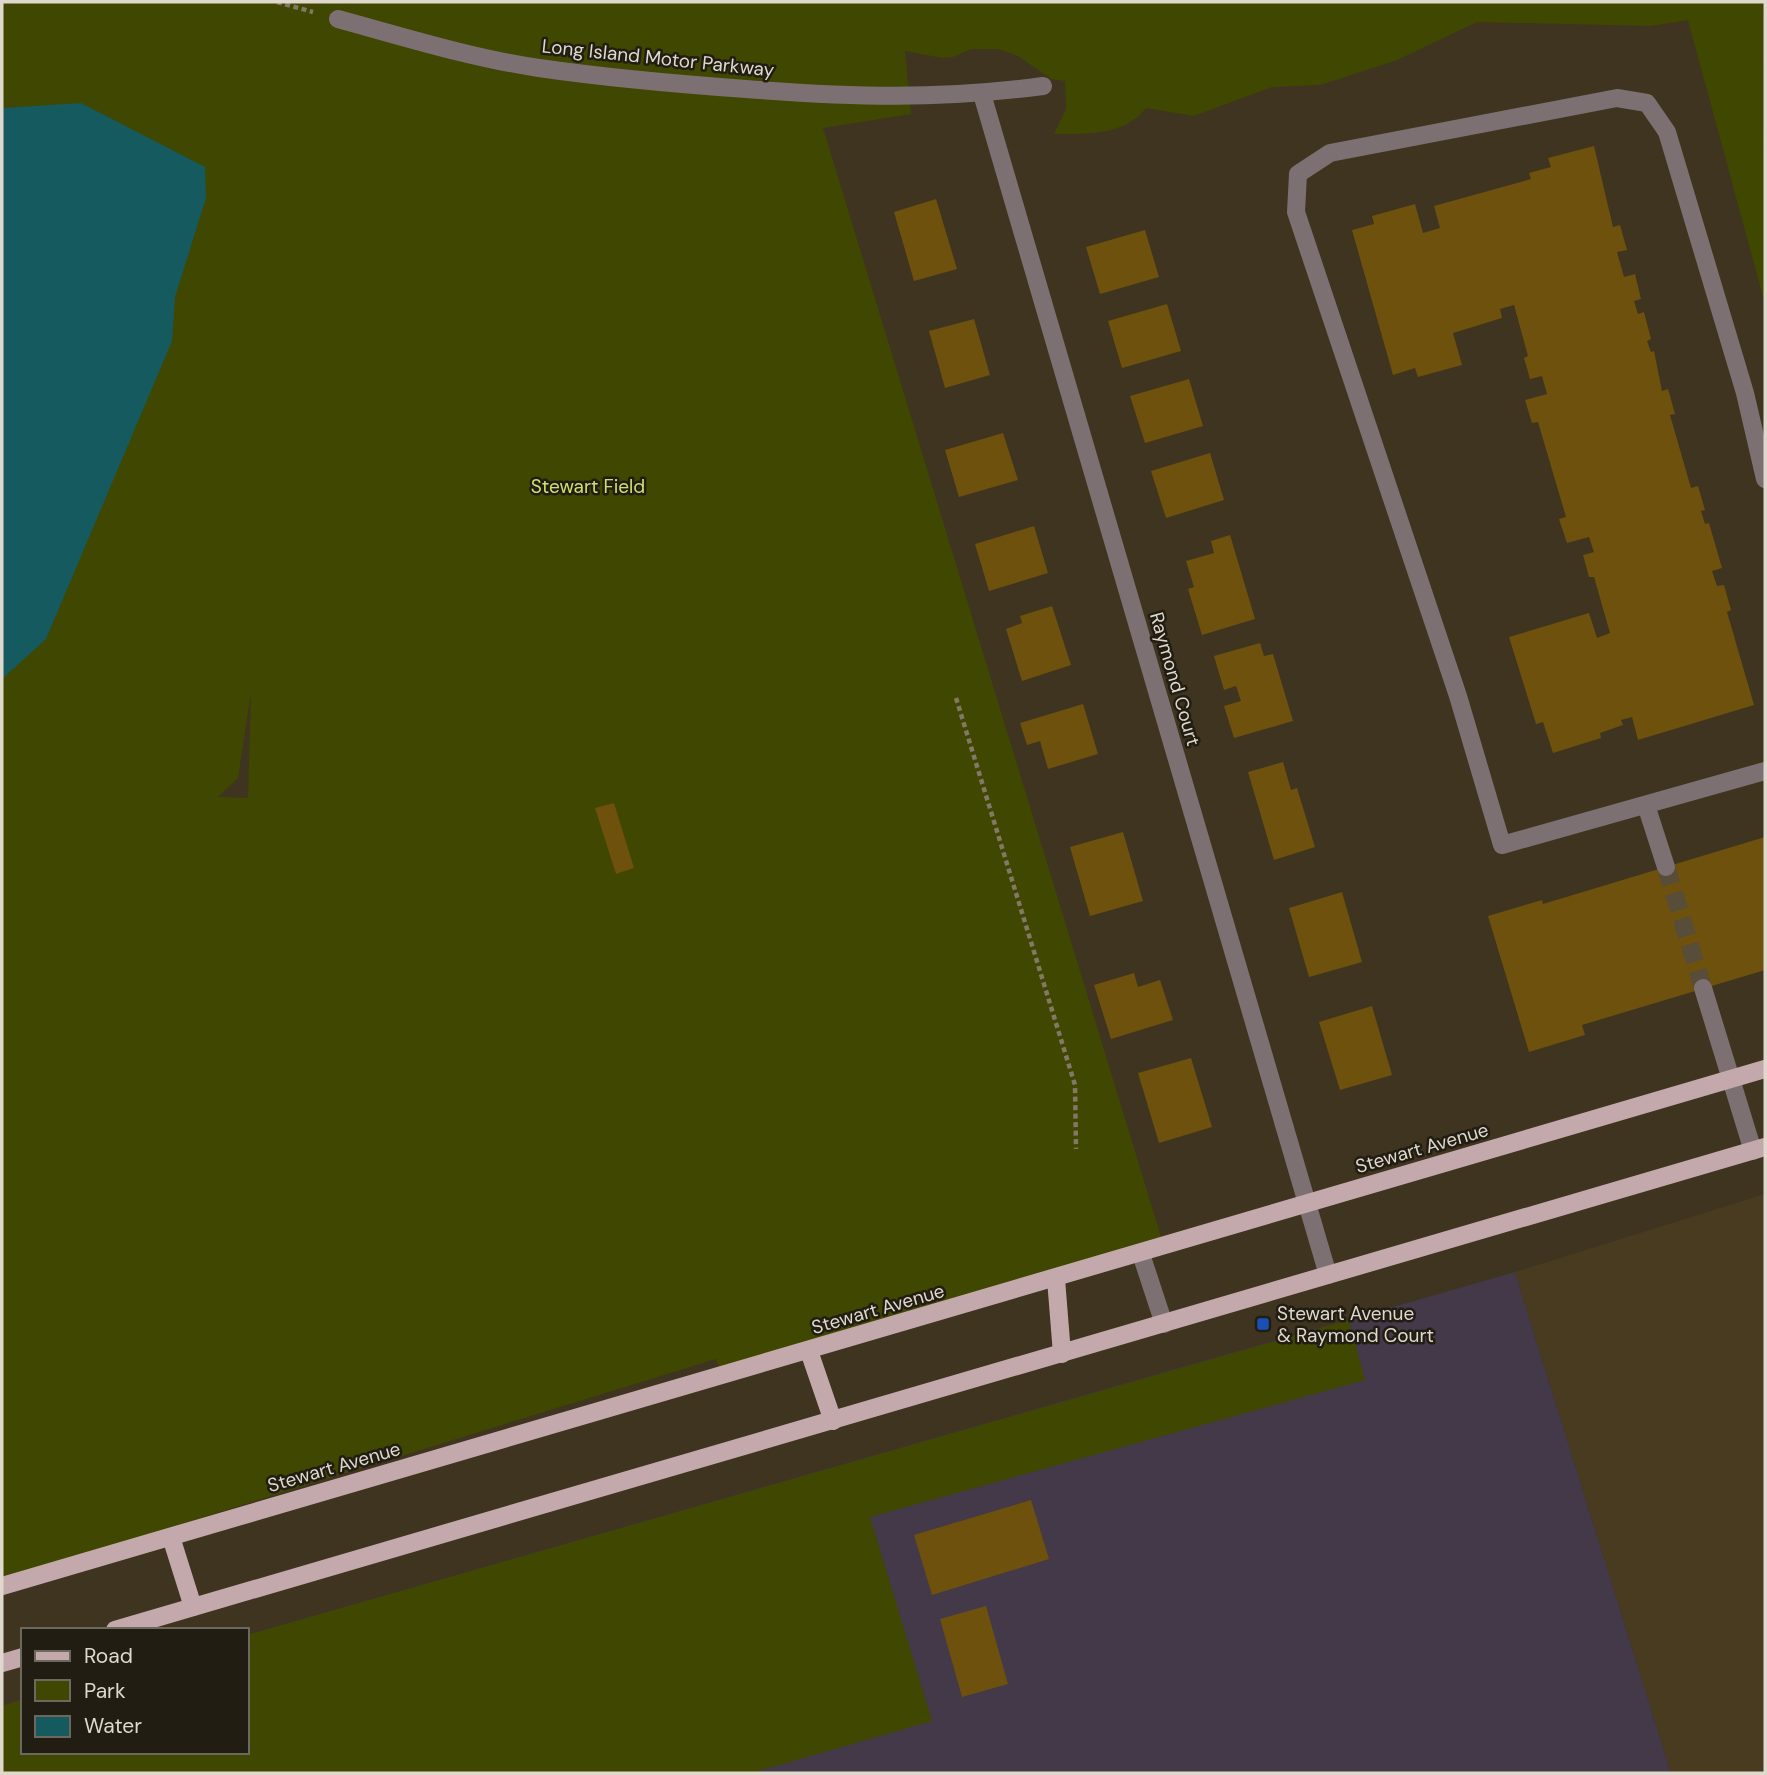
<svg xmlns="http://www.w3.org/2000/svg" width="1767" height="1775" font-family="'DM Sans',sans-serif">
<rect width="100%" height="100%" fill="#3f341f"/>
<!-- commercial -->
<polygon fill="#433949" points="1515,1272 1671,1773 2,1773 2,1706 23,1699 23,1752 247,1752 247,1635"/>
<!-- built -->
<polygon fill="#493b1f" points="1765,1194 1765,1773 1671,1773 1515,1272"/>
<!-- green -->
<g fill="#404700" fill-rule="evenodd">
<path d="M2 2H1763L1765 304 1688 20 1651 26 1477 22 1395 61 1320 85 1272 87 1194 116 1146 108C1124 136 1086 134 1054 134L1066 109 1065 81 1051 79 1018 56 999 49H971L953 57 942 58 905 51 911 114 823 128 1162 1240 719 1367 716 1359 2 1579ZM251 692 248 798 218 797 238 778Z"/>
<polygon points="1349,1320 1365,1380 870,1517 932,1721 752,1773 2,1773 2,1706 23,1699 23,1752 247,1752 247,1635"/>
</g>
<!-- water -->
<polygon fill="#145a5e" points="81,103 205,167 206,198 175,297 172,341 46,639 2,679 2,108"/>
<!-- building -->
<g fill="#6d510c">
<polygon points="1594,146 1613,227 1620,225 1627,250 1617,252 1624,277 1635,274 1641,299 1634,301 1638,314 1644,312 1651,339 1647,341 1651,352 1654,351 1662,391 1668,389 1675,414 1670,415 1691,488 1698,486 1705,510 1701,511 1705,524 1709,523 1722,568 1712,571 1717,586 1724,585 1731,610 1727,612 1754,705 1638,740 1632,717 1621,720 1623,725 1600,733 1601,738 1553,753 1543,722 1536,724 1509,637 1589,613 1597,638 1610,633 1594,577 1589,577 1583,555 1594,552 1589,537 1567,543 1559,519 1566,517 1538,422 1532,423 1525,400 1547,394 1542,376 1530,379 1524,358 1528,356 1514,305 1500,309 1502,318 1453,333 1462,365 1418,377 1415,368 1393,375 1352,230 1374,224 1372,216 1415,204 1423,233 1440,228 1434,206 1531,179 1529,173 1551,167 1548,158"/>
<polygon points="936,199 957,269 914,281 894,212"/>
<polygon points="1145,230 1159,277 1100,294 1086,247"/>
<polygon points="1167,304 1181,351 1122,368 1108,321"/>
<polygon points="974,319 990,375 945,388 929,331"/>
<polygon points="1189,379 1203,426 1145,443 1130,396"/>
<polygon points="1003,433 1018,480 959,497 945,450"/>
<polygon points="1210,453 1224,500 1166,518 1151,471"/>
<polygon points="1034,526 1048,573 989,591 975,544"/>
<polygon points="1230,535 1255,619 1202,635 1188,589 1194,587 1186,561 1214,553 1211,541"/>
<polygon points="1052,606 1071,665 1022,681 1006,629 1022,623 1020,616"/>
<polygon points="1260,643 1264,656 1273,654 1293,721 1234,738 1224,706 1241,701 1236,686 1224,690 1214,656"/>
<polygon points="1083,704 1098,754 1048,769 1040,741 1027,745 1020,723"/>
<polygon points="1283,762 1291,790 1297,788 1315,847 1274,860 1248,772"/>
<polygon points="614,803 634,868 616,874 595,808"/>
<polygon points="1123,832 1143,901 1090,916 1070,847"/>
<polygon points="1765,837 1765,970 1582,1025 1585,1035 1529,1052 1488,916 1542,900 1543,904"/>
<polygon points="1342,892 1362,962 1309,977 1289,908"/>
<polygon points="1134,973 1138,987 1160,980 1173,1020 1111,1039 1094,985"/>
<polygon points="1372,1006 1392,1075 1340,1090 1319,1022"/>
<polygon points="1191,1058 1212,1127 1159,1143 1138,1073"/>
<polygon points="1031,1500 1049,1559 932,1595 914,1535"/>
<polygon points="986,1606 1008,1684 962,1697 940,1619"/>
</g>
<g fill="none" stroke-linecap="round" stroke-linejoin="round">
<!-- minor-tunnel -->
<polyline stroke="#574d39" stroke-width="18" stroke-dasharray="18 9" stroke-linecap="butt" points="1666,867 1703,988"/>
<!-- path -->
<g stroke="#817866" stroke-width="4.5" stroke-dasharray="5 3.5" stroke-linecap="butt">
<polyline points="277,2 313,12"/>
<polyline points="956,698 1075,1085 1076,1149"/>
</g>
<!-- minor -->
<g stroke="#7d7072" stroke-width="18">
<path d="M338 19C404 37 471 58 539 68 608 78 677 84 746 89 850 97 939 100 1043 86"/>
<polyline points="982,94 1328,1275"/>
<polyline points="1765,479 1745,393 1667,132 1647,103 1617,98 1330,153 1298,174 1296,212 1458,696 1502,845 1765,771"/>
<polyline points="1646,805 1666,867"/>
<polyline points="1703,988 1753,1151"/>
<polyline points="1141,1254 1164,1324"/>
</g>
<!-- major -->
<g stroke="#c4a9ac" stroke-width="18">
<polyline points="1056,1279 1062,1354"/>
<polyline points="809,1351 833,1421"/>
<polyline points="171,1537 193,1607"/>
<polyline points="2,1586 1765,1069"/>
<polyline points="115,1630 1765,1147"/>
<polyline points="2,1663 23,1657"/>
</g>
</g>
<!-- markers -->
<rect fill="#1a4fb4" stroke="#211d13" stroke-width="2.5" x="1256" y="1317" width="14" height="14" rx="3.5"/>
<g text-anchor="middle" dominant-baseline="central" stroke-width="5" stroke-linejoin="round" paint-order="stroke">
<!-- street labels -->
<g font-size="19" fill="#dfd8cc" stroke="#211d13">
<text transform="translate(658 58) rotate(6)">Long Island Motor Parkway</text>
<text transform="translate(1175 679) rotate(74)">Raymond Court</text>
<text transform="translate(1422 1148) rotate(-16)">Stewart Avenue</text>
<text transform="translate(878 1309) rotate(-16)">Stewart Avenue</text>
<text transform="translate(334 1467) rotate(-16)">Stewart Avenue</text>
</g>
<!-- park labels -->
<g font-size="19" fill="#d0e06e" stroke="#211d13">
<text x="588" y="486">Stewart Field</text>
</g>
<!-- poi labels -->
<g font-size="19" fill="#dfd8cc" stroke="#211d13" text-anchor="start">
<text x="1277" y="1313">Stewart Avenue<tspan x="1277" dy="22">&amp; Raymond Court</tspan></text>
</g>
</g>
<!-- border -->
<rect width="1767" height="1775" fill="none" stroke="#dfd8cc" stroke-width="7"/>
<!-- legend -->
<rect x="21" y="1628" width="228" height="126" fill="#211d13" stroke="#6d685d" stroke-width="2"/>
<rect x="35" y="1651" width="35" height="10" fill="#c4a9ac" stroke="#6d685d" stroke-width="2"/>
<text x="84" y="1663" font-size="21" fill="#dfd8cc">Road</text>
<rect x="35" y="1680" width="35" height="21" fill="#404700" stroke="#6d685d" stroke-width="2"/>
<text x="84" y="1698" font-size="21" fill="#dfd8cc">Park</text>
<rect x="35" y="1716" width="35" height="21" fill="#145a5e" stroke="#6d685d" stroke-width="2"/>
<text x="84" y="1733" font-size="21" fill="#dfd8cc">Water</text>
</svg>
